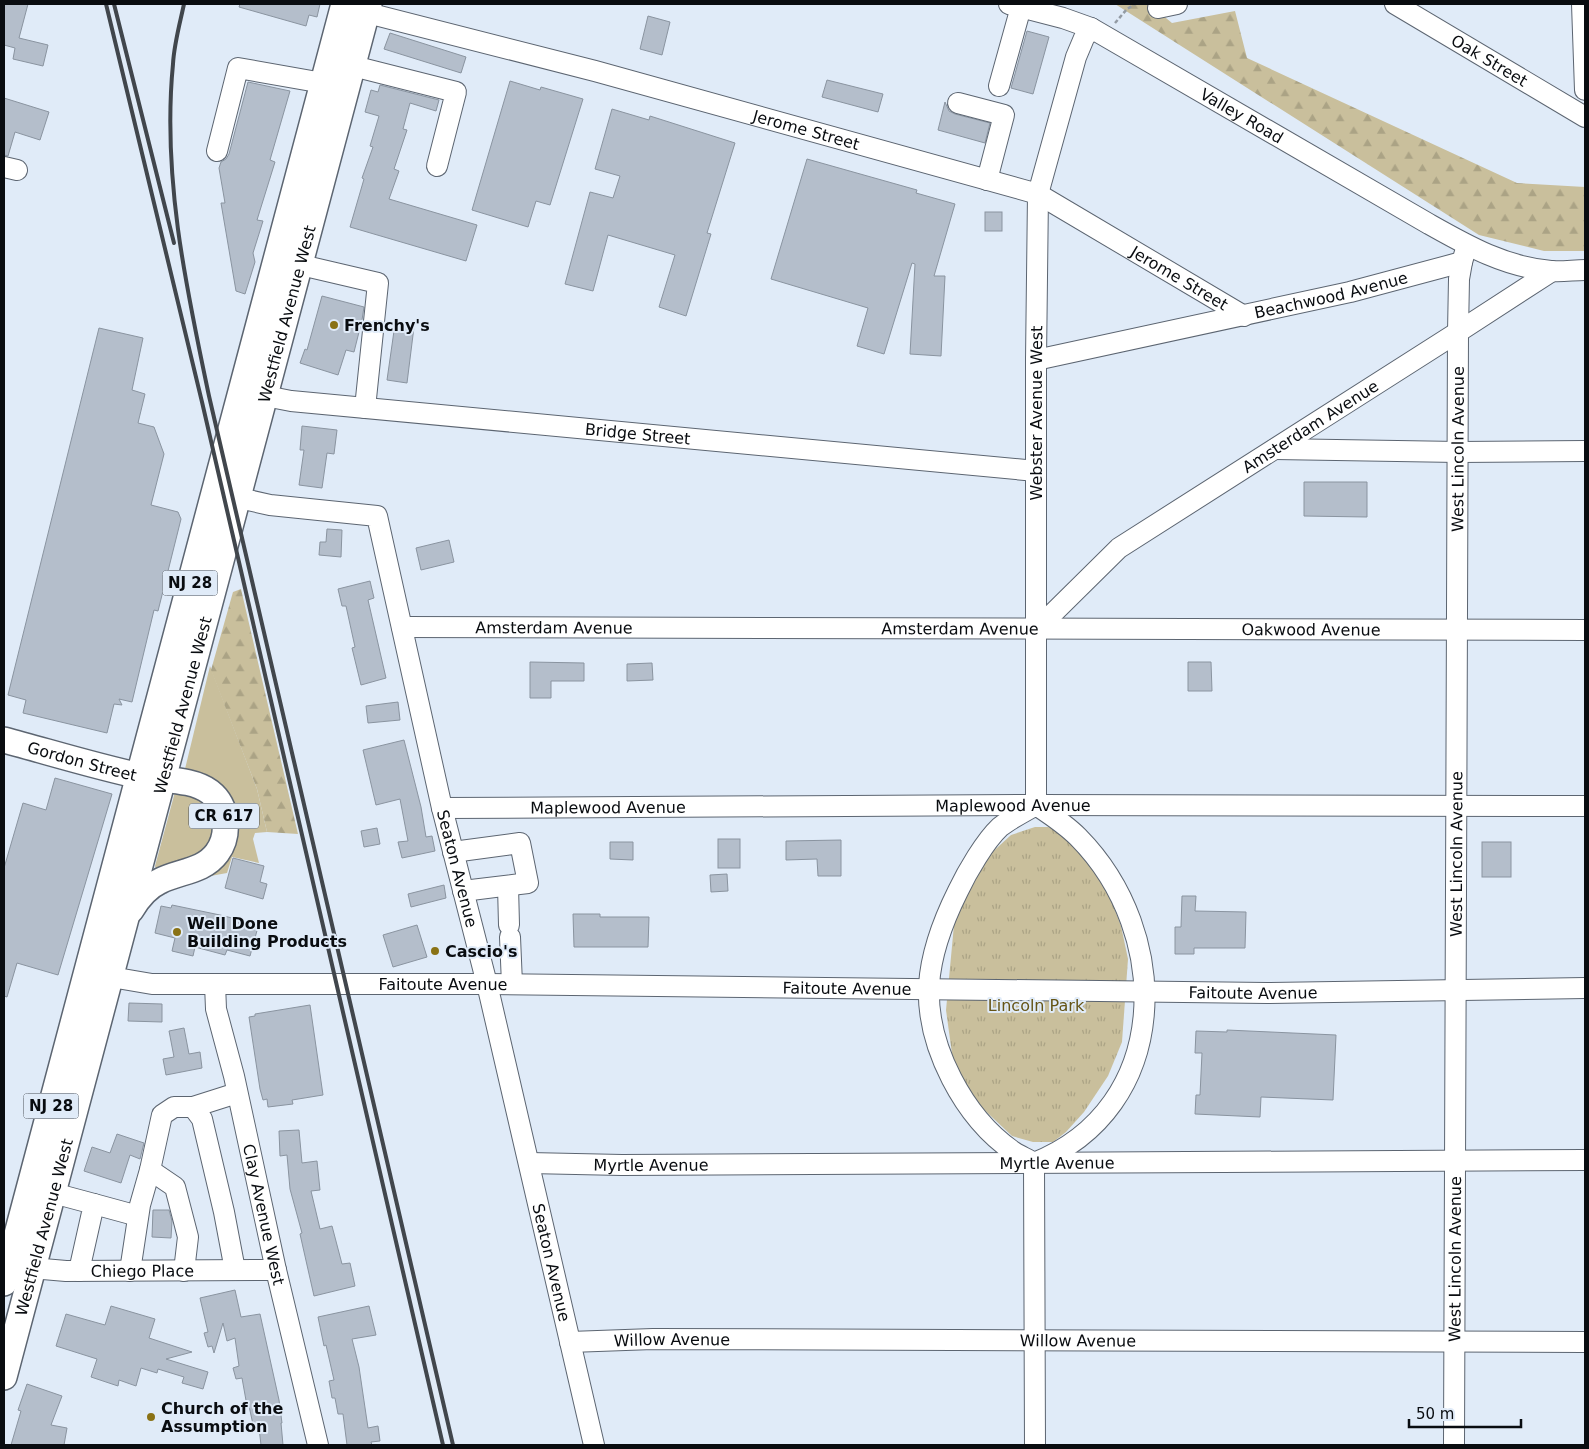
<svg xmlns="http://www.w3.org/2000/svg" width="1589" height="1449" font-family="'DejaVu Sans',sans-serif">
<defs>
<pattern id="forest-firs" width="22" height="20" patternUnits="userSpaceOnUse" patternTransform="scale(1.25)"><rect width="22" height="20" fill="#c9bf9c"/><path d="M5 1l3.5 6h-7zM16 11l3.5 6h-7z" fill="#aba385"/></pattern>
<pattern id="park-tufts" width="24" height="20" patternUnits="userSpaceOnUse" patternTransform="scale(1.25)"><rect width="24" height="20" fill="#c9bf9c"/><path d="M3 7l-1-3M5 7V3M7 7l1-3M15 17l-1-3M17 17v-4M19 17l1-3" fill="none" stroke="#aba385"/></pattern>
</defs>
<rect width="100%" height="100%" fill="#e0ebf8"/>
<!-- green -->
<g fill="#c9bf9c">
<polygon points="210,666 257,789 267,832 255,833 253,839 259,863 232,857 227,873 205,877 237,832 238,819 230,799 217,783 201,774 185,769"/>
<polygon points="175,792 198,796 214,813 215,835 203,853 156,869 155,866"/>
</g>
<!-- forest -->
<g fill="url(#forest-firs)">
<polygon points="1115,4 1149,4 1172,23 1235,11 1247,58 1517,183 1585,187 1585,251 1544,251 1479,235"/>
<polygon points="241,589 298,834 267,832 257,789 211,670 233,592"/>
</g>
<!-- park -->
<polygon fill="url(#park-tufts)" points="1035,827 1048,827 1066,834 1107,889 1121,926 1128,959 1122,1042 1108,1076 1084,1112 1066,1132 1053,1142 1033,1142 1012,1136 978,1104 953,1061 946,1010 955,914 987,857 1011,835"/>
<!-- building -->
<g fill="#b4becb" stroke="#8a94a0">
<polygon points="4,4 28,4 19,38 48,45 43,66 13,59 15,48 4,45"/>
<polygon points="240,4 320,4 317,17 309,15 306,26 239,7"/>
<polygon points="648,16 670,22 662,55 640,49"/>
<polygon points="1027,31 1049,37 1033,94 1011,88"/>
<polygon points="390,33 466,57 461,73 384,49"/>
<polygon points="827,80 883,94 878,112 822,97"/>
<polygon points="510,81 540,90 541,87 583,99 550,205 536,201 528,227 472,210"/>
<polygon points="248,82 290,91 270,160 275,162 257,220 263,221 253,253 255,262 245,294 236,291 221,203 225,203 219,168 221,162 226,159 229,154"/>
<polygon points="380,85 439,100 436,111 410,103 403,129 407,130 394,169 399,171 389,199 477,225 466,261 350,227 364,179 362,178 373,147 370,146 379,116 365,112 371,90 378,92"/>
<polygon points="4,98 49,112 40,140 15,132 8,156 4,155"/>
<polygon points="945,102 949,111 955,114 990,123 985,143 938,130"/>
<polygon points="612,109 649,120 650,116 735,143 707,233 711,234 686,316 659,307 675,255 608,235 593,291 565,284 590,192 613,198 620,176 595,169"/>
<polygon points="807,159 917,190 916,193 955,204 934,276 945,276 941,356 910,354 915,264 912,263 884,354 857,346 868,308 771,279"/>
<rect x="985" y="212" width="17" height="19"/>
<polygon points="322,296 364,307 362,320 354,352 346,350 338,375 300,363 305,349 307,350"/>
<polygon points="395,324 414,327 407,383 387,380"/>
<polygon points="99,328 143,338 132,390 145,394 138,423 154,427 164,454 151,505 178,512 181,519 158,611 154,610 132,702 119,699 122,705 114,704 107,733 23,713 26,700 8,695"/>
<polygon points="302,426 337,430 334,454 327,453 322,488 299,485 304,450 300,450"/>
<polygon points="1304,482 1367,482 1367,517 1304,516"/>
<polygon points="327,529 342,530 341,557 319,555 320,542 326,542"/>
<polygon points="449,540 454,562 421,570 416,548"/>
<polygon points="370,581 374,598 368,600 386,678 361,685 352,648 355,647 346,606 342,606 338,589"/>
<polygon points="530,662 584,663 584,681 551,681 551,698 530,698"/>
<polygon points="1188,662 1211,662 1212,691 1188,691"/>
<polygon points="652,663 653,680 627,681 627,664"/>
<polygon points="398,702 400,720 368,723 366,706"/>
<polygon points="404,740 421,807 426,837 432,836 435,851 402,858 398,842 408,841 400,799 376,805 363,750"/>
<polygon points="55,778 112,794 58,975 17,963 7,997 4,996 4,868 23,803 46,810"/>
<polygon points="377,828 380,844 364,847 361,831"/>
<rect x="718" y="839" width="22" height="29"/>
<polygon points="841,840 841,876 818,876 817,859 786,860 786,841"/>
<polygon points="610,842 633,842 633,860 610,859"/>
<rect x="1482" y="842" width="29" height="35"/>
<polygon points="233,858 264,866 260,882 267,884 263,899 225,888"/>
<polygon points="727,874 728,891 711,892 710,875"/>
<polygon points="444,885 446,898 411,907 408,894"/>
<polygon points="1182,896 1196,896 1195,911 1246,912 1245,948 1194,948 1194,954 1175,954 1175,927 1181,927"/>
<polygon points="172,905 220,915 236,919 235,921 258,927 250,956 227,950 225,955 195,947 193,956 172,951 175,938 155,933 161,906 171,908"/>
<polygon points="573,914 600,914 600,917 649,917 648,947 574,947"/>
<polygon points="417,925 427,957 393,967 383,935"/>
<polygon points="129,1003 162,1004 162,1022 128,1021"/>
<polygon points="310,1005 323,1095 292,1100 293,1104 268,1107 267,1099 263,1100 260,1089 249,1017 255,1016 255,1014"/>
<polygon points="184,1028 189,1054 200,1052 202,1068 166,1075 163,1059 174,1057 169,1031"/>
<polygon points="1227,1030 1336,1035 1333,1100 1261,1097 1260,1117 1195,1114 1196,1095 1200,1095 1202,1053 1195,1053 1196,1031 1227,1032"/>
<polygon points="299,1130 302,1163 317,1161 320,1190 311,1191 320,1229 332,1226 342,1264 350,1263 355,1286 314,1296 300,1234 302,1233 290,1189 287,1155 280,1156 279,1131"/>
<polygon points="117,1134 144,1143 140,1159 130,1155 121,1183 84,1171 92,1147 110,1153"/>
<polygon points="153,1210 169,1210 172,1221 171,1238 152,1237"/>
<polygon points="235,1290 241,1317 260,1314 279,1400 282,1423 281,1423 283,1445 261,1445 259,1428 254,1429 249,1406 247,1406 242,1378 236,1379 233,1368 239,1366 235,1338 227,1341 223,1323 214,1353 212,1346 208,1347 204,1333 208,1332 200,1298"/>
<polygon points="111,1306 155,1319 149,1338 192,1352 166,1359 208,1372 203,1389 182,1383 184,1377 158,1369 157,1373 141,1368 136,1386 119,1380 118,1386 91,1377 97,1359 56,1346 66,1314 105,1325"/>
<polygon points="369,1306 376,1335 352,1339 359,1367 368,1428 378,1426 380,1441 371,1442 372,1445 347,1445 343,1414 338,1414 335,1398 332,1398 329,1381 334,1380 326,1345 324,1346 318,1317"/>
<polygon points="27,1384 62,1396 51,1425 67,1428 64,1445 11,1445 21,1411 18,1410"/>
</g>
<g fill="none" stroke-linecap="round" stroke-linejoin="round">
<!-- minor casing -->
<g stroke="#5c6571" stroke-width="22">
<g id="minor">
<path id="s1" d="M1009 4 1063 18 1091 28 1429 224C1468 246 1505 267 1551 271 1562 272 1574 270 1585 270"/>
<path id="s2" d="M1395 4 1585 117"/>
<polyline points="1582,4 1585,90"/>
<polyline points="1158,8 1177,4"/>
<path id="s3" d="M352 9 595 71 1038 194 1244 316"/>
<polyline points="353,66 456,92 437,166"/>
<polyline points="999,86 1021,7"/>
<polyline points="958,103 1004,115 987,180"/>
<polyline points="217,151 238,68 323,83"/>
<polyline points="4,167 17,170"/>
<polyline points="301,265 378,283 365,408"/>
<path id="s4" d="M1036 360 1350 292 1462 262 1465 252"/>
<path id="s5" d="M250 393 291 401 1036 471"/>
<polyline points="1275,449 1458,452 1585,451"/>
<path id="s6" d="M239 498 270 505 377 516 442 808 487 984 594 1445"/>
<path id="s7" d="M402 627 1585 630"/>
<path id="s8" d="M1037 629 1119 548 1458 332 1552 271"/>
<path d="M1036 805C1051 815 1065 824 1078 837 1173 933 1173 1108 1034 1163 1028 1159 1020 1156 1014 1152 964 1118 926 1046 929 985 931 953 944 919 958 891 967 872 985 841 1000 827 1010 819 1024 812 1036 805Z"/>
<path id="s9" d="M1036 805V360L1038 194 1076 57 1084 38 1091 28"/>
<path id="s10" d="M442 808 1036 805 1585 806"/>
<polyline points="453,852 520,843 528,883 463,891"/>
<polyline points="508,886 509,925"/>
<polyline points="510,937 512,984"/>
<path id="s11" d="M100 967 106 975 111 977 152 984H487L1267 993 1585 988"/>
<path id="s12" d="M215 984 216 1009 234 1076 276 1270 318 1445"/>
<polyline points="193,1107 237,1093"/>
<path id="s13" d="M529 1163 622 1165 1585 1160"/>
<polyline points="1034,1163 1035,1445"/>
<polyline points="150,1170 175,1187 188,1237 184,1271"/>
<polyline points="53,1193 94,1204 79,1271"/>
<polyline points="94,1204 138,1216"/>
<path id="s14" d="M19 1264 43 1269 66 1271 276 1270"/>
<polyline points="130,1271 140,1205 150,1170 162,1115 174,1107 193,1107 202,1119 224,1212 235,1270"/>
<path id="s15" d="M570 1342 653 1339 1585 1342"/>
<path id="s16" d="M1454 1445 1458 332 1459 279 1462 262"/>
</g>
</g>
<!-- major casing -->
<g stroke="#5c6571" stroke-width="28">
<g id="major">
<path id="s17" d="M4 740C49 752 94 766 140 776 162 781 191 778 210 792 228 806 230 835 217 853 203 872 179 871 160 881 147 887 138 898 131 910"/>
<polyline points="4,1283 344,4"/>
<path id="s18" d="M4 1377 369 4"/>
</g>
</g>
<!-- path -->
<polyline stroke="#939ba4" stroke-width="2.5" stroke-dasharray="4 2.5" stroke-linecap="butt" points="1115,23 1127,9 1135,4"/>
<!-- minor -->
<use href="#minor" stroke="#fff" stroke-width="20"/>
<!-- major -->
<use href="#major" stroke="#fff" stroke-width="25"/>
<!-- rail -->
<g stroke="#41464c" stroke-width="4">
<polyline points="106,4 202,402 443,1445"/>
<polyline points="114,4 174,243"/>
<path d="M184 4C180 23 174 44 173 64 162 176 186 287 209 396L453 1445"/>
</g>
</g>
<!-- markers -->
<g fill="#8a7215" stroke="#e0ebf8" stroke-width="2">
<circle cx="334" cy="325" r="5"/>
<circle cx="177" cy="932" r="5"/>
<circle cx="435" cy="951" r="5"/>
<circle cx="151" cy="1417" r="5"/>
</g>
<g text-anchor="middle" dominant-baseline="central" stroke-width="4" stroke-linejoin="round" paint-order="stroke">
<!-- shield labels -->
<g fill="#e0ebf8" stroke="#4a4f56" stroke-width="1">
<rect x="162.5" y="570.5" width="55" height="25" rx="4"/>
<rect x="189" y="803.5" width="70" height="25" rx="4"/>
<rect x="23.5" y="1093.5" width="55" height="25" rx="4"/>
</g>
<g font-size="15" font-weight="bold" fill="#090c10">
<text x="190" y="583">NJ 28</text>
<text x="224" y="816">CR 617</text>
<text x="51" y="1106">NJ 28</text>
</g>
<!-- street labels -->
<g font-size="16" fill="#090c10" stroke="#e0ebf8">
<text stroke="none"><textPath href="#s2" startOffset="110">Oak Street</textPath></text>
<text stroke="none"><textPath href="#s1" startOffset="260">Valley Road</textPath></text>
<text stroke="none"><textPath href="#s3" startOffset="470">Jerome Street</textPath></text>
<text stroke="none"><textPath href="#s3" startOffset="875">Jerome Street</textPath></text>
<text stroke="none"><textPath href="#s4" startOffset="302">Beachwood Avenue</textPath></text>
<text stroke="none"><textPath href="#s18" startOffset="1100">Westfield Avenue West</textPath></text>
<text stroke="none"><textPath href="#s9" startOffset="392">Webster Avenue West</textPath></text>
<text stroke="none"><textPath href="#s8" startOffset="342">Amsterdam Avenue</textPath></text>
<text stroke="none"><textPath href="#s5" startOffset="390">Bridge Street</textPath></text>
<text stroke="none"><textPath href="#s16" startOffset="996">West Lincoln Avenue</textPath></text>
<text stroke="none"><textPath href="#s7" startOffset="558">Amsterdam Avenue</textPath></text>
<text stroke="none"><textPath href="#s7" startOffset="152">Amsterdam Avenue</textPath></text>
<text stroke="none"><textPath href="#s7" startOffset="909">Oakwood Avenue</textPath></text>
<text stroke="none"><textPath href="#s18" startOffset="695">Westfield Avenue West</textPath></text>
<text stroke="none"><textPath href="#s17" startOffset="81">Gordon Street</textPath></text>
<text stroke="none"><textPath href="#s10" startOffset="571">Maplewood Avenue</textPath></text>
<text stroke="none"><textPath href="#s10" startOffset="166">Maplewood Avenue</textPath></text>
<text stroke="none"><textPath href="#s16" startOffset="591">West Lincoln Avenue</textPath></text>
<text stroke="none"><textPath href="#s6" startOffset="501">Seaton Avenue</textPath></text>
<text stroke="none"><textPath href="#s11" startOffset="348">Faitoute Avenue</textPath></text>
<text stroke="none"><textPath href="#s11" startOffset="752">Faitoute Avenue</textPath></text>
<text stroke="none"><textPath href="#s11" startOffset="1158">Faitoute Avenue</textPath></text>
<text stroke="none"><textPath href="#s13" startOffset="528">Myrtle Avenue</textPath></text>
<text stroke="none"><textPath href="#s13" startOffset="122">Myrtle Avenue</textPath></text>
<text stroke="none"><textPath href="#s12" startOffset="236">Clay Avenue West</textPath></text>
<text stroke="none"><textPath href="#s18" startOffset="155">Westfield Avenue West</textPath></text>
<text stroke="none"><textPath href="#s16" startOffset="186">West Lincoln Avenue</textPath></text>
<text stroke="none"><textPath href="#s6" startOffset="906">Seaton Avenue</textPath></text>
<text stroke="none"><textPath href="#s14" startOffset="124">Chiego Place</textPath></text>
<text stroke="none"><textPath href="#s15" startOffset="102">Willow Avenue</textPath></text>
<text stroke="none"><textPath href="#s15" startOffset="508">Willow Avenue</textPath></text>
</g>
<!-- poi labels -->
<g font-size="16" font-weight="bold" fill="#090c10" stroke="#e0ebf8" text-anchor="start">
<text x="344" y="325">Frenchy's</text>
<text x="187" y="923">Well Done<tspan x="187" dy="18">Building Products</tspan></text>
<text x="445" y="951">Cascio's</text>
<text x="161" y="1408">Church of the<tspan x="161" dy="18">Assumption</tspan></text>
</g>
<!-- park labels -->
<g font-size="16" fill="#655415" stroke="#e0ebf8">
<text x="1036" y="1005">Lincoln Park</text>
</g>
</g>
<!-- border -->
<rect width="1589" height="1449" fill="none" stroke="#090c10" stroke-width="10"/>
<!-- scale -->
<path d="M1409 1419v8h112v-8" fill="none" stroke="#090c10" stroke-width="2.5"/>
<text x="1416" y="1419" font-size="15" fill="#090c10" stroke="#e0ebf8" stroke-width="4" paint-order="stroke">50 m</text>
</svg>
